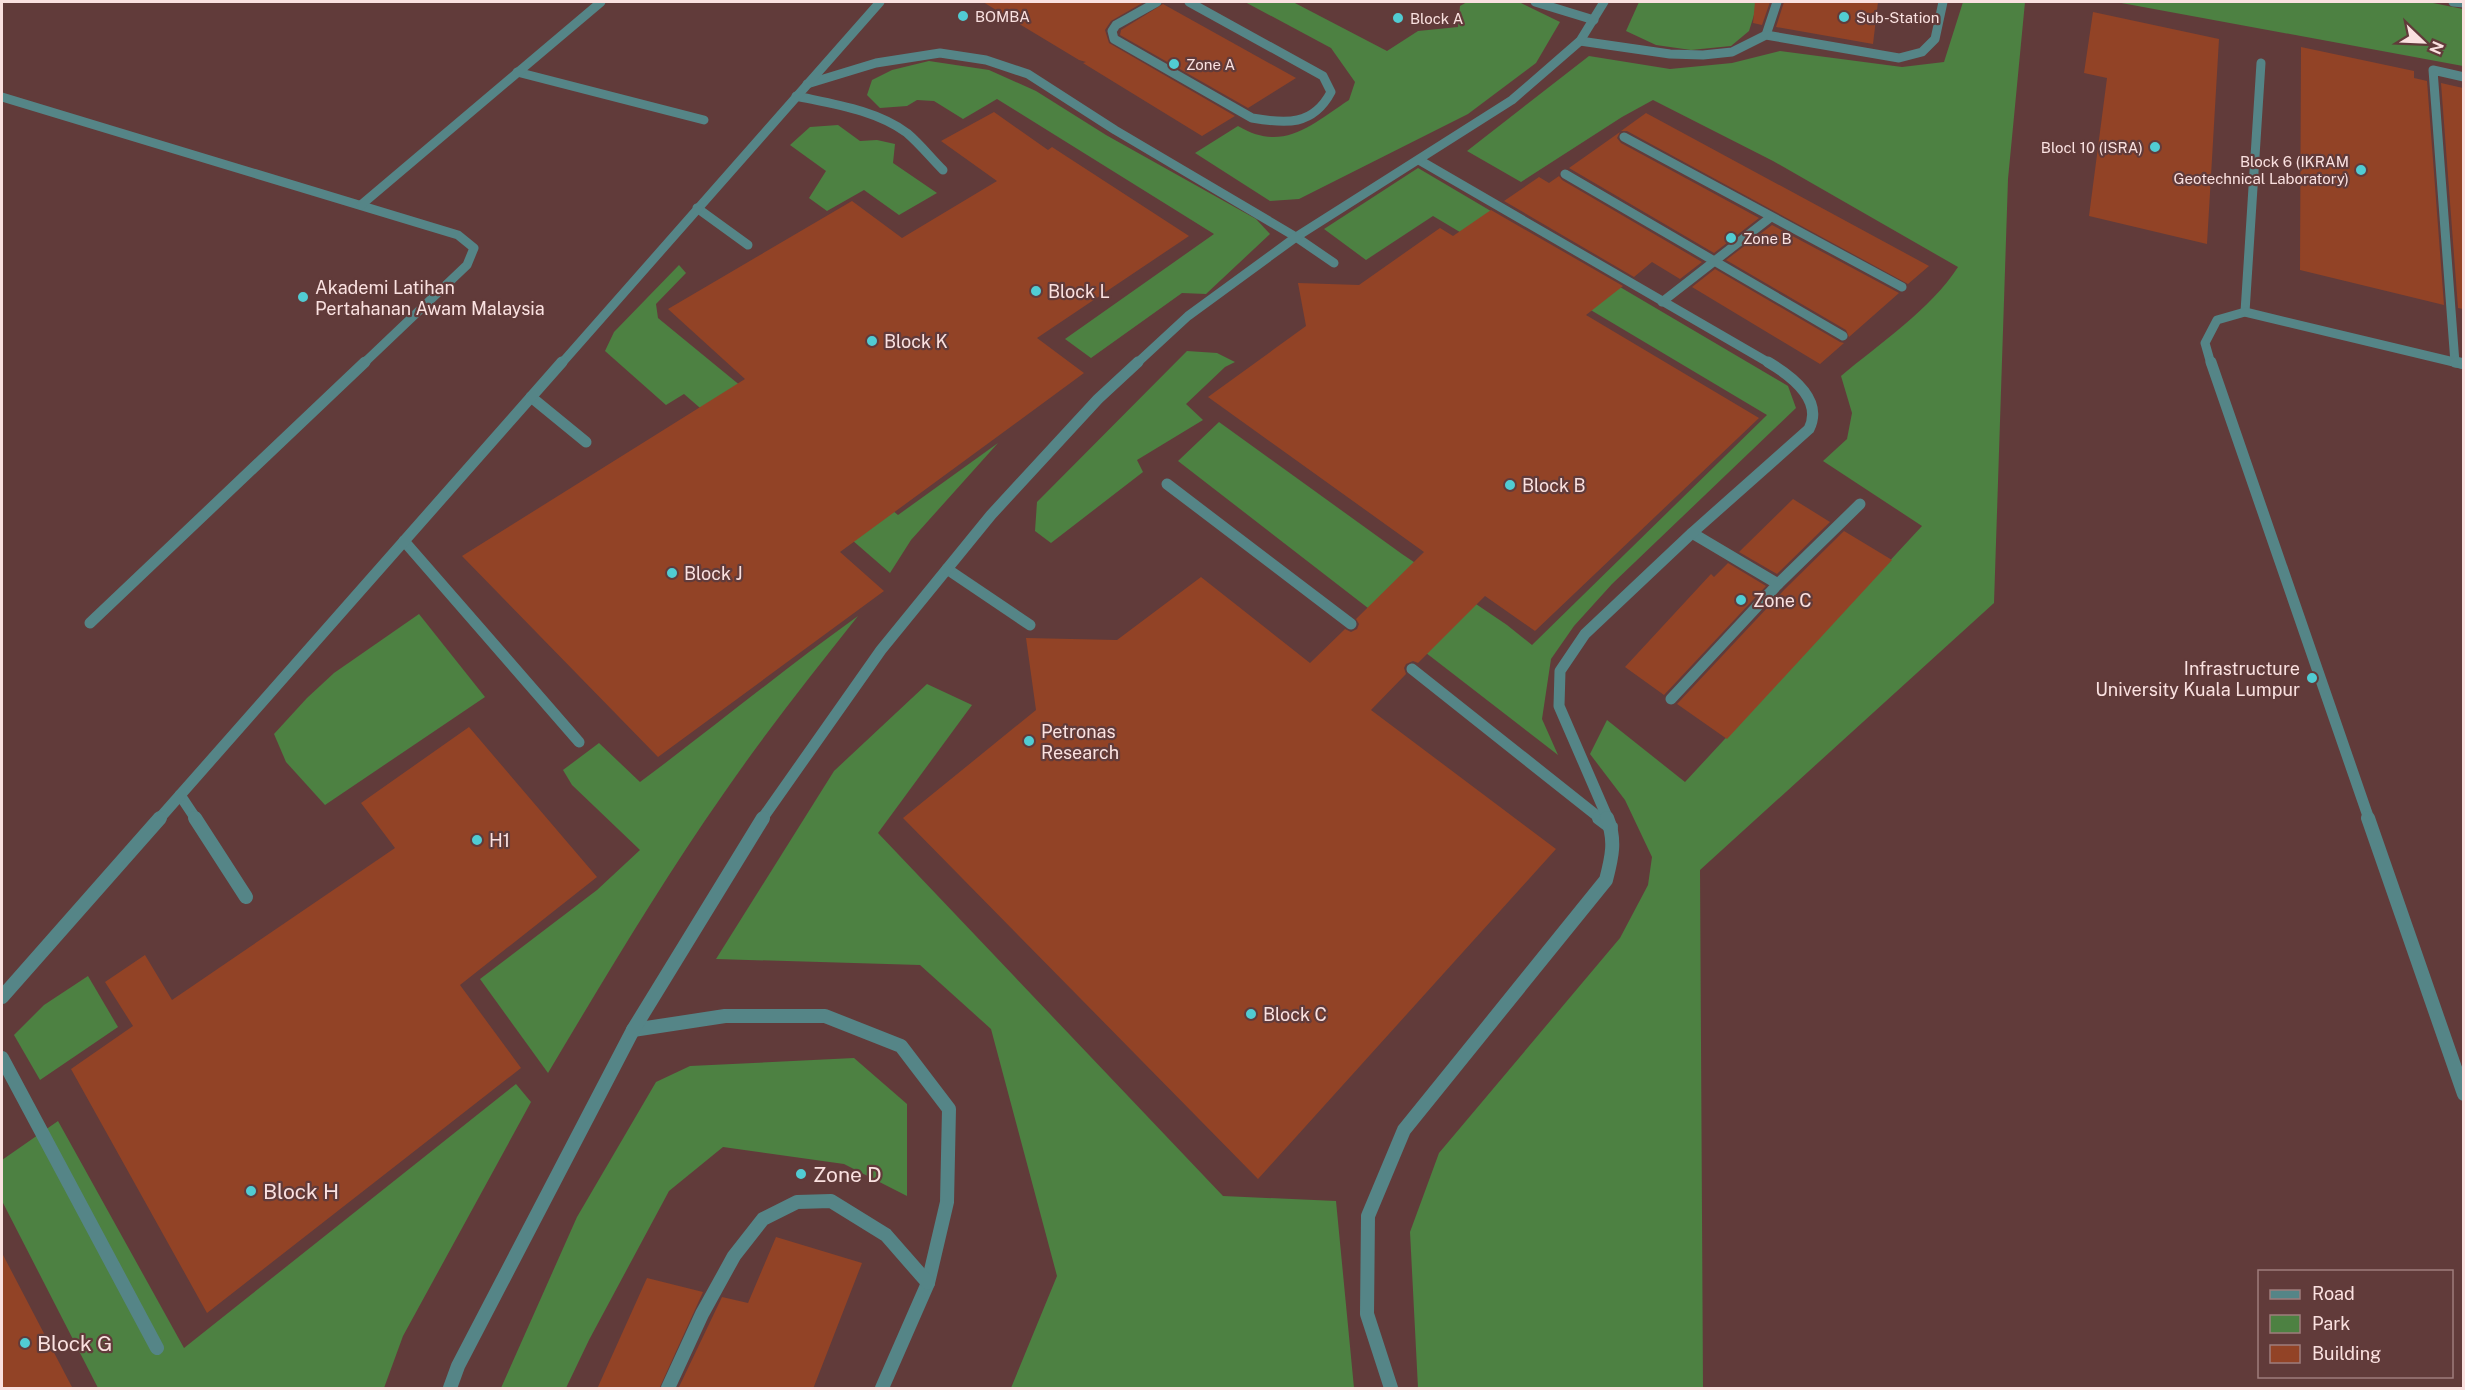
<svg xmlns="http://www.w3.org/2000/svg" width="2465" height="1390" font-family="'Public Sans',sans-serif">
<rect width="100%" height="100%" fill="#613b3a"/>
<!-- green -->
<g fill="#4d8142">
<path d="M1245 2H1293L1387 51 1418 31 1458 27 1460 6 1467 2H1519L1560 22 1536 63 1468 114 1299 199 1270 201 1195 153 1238 126C1283 153 1311 125 1349 100L1355 82 1331 48Z"/>
<polygon points="1639,2 1758,2 1749,31 1731,46 1691,50 1656,45 1626,31"/>
<path d="M1963 2H2025L2008 179 1994 603 1700 870 1703 1388H1418L1410 1232 1439 1153 1620 938 1648 885 1652 857 1625 800 1590 754 1607 720 1685 782 1922 526 1823 461 1847 439 1852 413 1841 376C1879 344 1931 309 1958 267L1773 161 1653 100 1622 117 1521 182 1467 151 1589 56 1670 69 1732 63 1780 51 1902 67 1944 62Z"/>
<polygon points="2116,2 2428,2 2463,9 2463,66"/>
<polygon points="929,61 989,70 1036,91 1106,135 1256,219 1270,234 1206,294 1182,293 1091,358 1065,339 1214,234 997,99 963,119 934,101 917,100 907,106 880,108 867,95 872,80 892,70"/>
<polygon points="838,125 860,141 877,140 895,144 893,163 937,193 899,215 864,190 827,211 809,198 826,171 790,145 810,127"/>
<polygon points="1418,168 1788,386 1796,408 1612,584 1574,626 1551,659 1542,719 1558,755 1178,461 1219,422 1402,554 1507,625 1532,645 1767,415 1433,216 1366,260 1324,229"/>
<polygon points="679,265 686,273 656,304 658,318 898,515 998,443 911,540 890,573 684,394 666,405 605,351 614,332"/>
<polygon points="1187,351 1217,353 1235,362 1225,367 1186,404 1203,420 1137,460 1143,472 1051,543 1035,531 1037,502"/>
<polygon points="419,614 485,697 325,805 286,762 274,734 307,698 334,673"/>
<path d="M858 616C812 674 766 732 724 793 661 883 604 979 548 1073L480 979 597 890 640 850 572 785 563 770 599 743 640 782C714 727 784 669 858 616Z"/>
<polygon points="927,684 972,705 878,833 1223,1196 1336,1201 1354,1388 1011,1388 1057,1276 991,1029 920,965 716,959 834,771"/>
<polygon points="88,976 118,1027 40,1080 14,1035 44,1005"/>
<polygon points="854,1058 907,1104 907,1196 844,1164 723,1147 669,1191 589,1340 566,1388 501,1388 577,1217 656,1082 690,1066"/>
<polygon points="516,1084 531,1102 403,1336 384,1388 98,1388 2,1201 2,1160 58,1121 184,1348"/>
</g>
<!-- building -->
<g fill="#924326">
<polygon points="983,2 1144,2 1111,21 1105,30 1109,43 1235,116 1202,136 1083,63 1086,62 1079,60"/>
<polygon points="1755,2 1770,2 1762,25 1753,23"/>
<polygon points="1784,2 1878,2 1873,44 1776,27"/>
<polygon points="1163,4 1296,78 1248,108 1120,35 1121,30"/>
<polygon points="2093,12 2219,39 2207,244 2089,216 2107,78 2084,73"/>
<polygon points="2301,47 2414,71 2414,78 2427,81 2444,305 2300,270"/>
<polygon points="2441,83 2463,88 2463,309 2458,308"/>
<polygon points="994,112 1048,150 1052,147 1189,236 1037,338 1084,373 840,552 884,591 658,757 462,556 745,379 668,309 852,201 902,238 997,181 941,141"/>
<polygon points="1646,113 1929,266 1908,284 1627,131 1621,131"/>
<polygon points="1620,132 1617,138 1621,143 1759,218 1714,253 1569,168"/>
<polygon points="1559,176 1562,180 1702,262 1680,279 1652,262 1634,277 1504,201 1539,177 1549,183"/>
<polygon points="1491,210 1623,286 1586,315 1759,418 1535,631 1485,596 1418,663 1413,661 1406,664 1404,668 1406,674 1371,710 1556,849 1258,1179 903,818 1036,710 1026,638 1117,640 1201,577 1310,663 1345,629 1351,632 1357,629 1359,624 1356,619 1424,552 1208,397 1306,326 1298,283 1359,285 1440,228 1453,236"/>
<polygon points="1772,225 1899,293 1849,337 1846,330 1726,260"/>
<polygon points="1715,269 1840,342 1844,343 1820,364 1692,287"/>
<polygon points="1793,499 1830,522 1777,574 1739,552"/>
<polygon points="1844,531 1892,560 1727,739 1677,704 1784,590"/>
<polygon points="1728,563 1766,586 1664,695 1625,667 1711,574 1714,577"/>
<polygon points="469,727 597,877 460,985 521,1068 207,1313 71,1069 133,1026 105,982 145,955 172,1000 395,848 361,803"/>
<polygon points="776,1237 862,1263 813,1389 678,1389 722,1297 748,1303"/>
<polygon points="2,1253 73,1389 2,1389"/>
<polygon points="647,1278 703,1292 659,1389 597,1389"/>
</g>
<g fill="none" stroke-linecap="round" stroke-linejoin="round">
<!-- service-far2 -->
<g stroke="#558587" stroke-width="9">
<path d="M1157 2 1116 25 1112 31 1114 39 1252 118C1286 124 1313 126 1331 92L1323 76 1189 2"/>
<polyline points="1535,2 1594,20"/>
<polyline points="1766,35 1777,2"/>
<polyline points="1580,41 1670,54 1703,55 1732,52 1766,35 1899,58 1922,52 1935,39 1943,2"/>
<polyline points="517,72 704,120"/>
<polyline points="807,84 876,63 940,53 986,60 1028,74 1115,130 1296,237 1334,263"/>
<path d="M796 96C833 104 876 110 907 133 920 144 931 158 943 170"/>
<polyline points="2,97 458,235 474,248 467,265 363,364"/>
<polyline points="1624,137 1902,287"/>
<polyline points="1565,174 1843,336"/>
<polyline points="361,205 601,2"/>
<polyline points="697,208 748,245"/>
<polyline points="1662,302 1771,217"/>
<polyline points="2245,312 2261,63"/>
<polyline points="2455,363 2433,70 2464,77"/>
</g>
<!-- service-far1 -->
<g stroke="#558587" stroke-width="11">
<polyline points="531,397 586,442"/>
<polyline points="1167,484 1351,624"/>
<polyline points="404,541 579,742"/>
<polyline points="947,569 1030,625"/>
<polyline points="1778,584 1860,504"/>
<polyline points="90,623 365,362"/>
<polyline points="1412,669 1601,819"/>
<polyline points="1671,699 1778,584 1692,533"/>
<polyline points="180,795 196,819"/>
</g>
<!-- service -->
<g stroke="#558587" stroke-width="14">
<polyline points="195,818 246,897"/>
<polyline points="1599,818 1611,827"/>
<polyline points="633,1030 725,1016 825,1016 901,1046 949,1109 947,1202 928,1283 882,1388"/>
<polyline points="2,1058 157,1348"/>
<polyline points="668,1388 702,1314 734,1256 763,1219 797,1202 831,1201 886,1235 928,1283"/>
</g>
<!-- minor-far2 -->
<g stroke="#558587" stroke-width="9">
<polyline points="2453,2 2464,3"/>
<polyline points="1419,160 1771,364"/>
<polyline points="561,364 880,2"/>
<polyline points="1136,364 1188,316 1296,237 1512,100 1580,41 1604,2"/>
<polyline points="2211,364 2205,343 2217,320 2245,312 2462,364"/>
</g>
<!-- minor-far1 -->
<g stroke="#558587" stroke-width="11">
<polyline points="2211,362 2369,819"/>
<polyline points="2456,362 2464,364"/>
<polyline points="159,819 562,362"/>
<polyline points="762,819 881,650 991,515 1098,399 1138,362"/>
<path d="M1608 819 1559 706 1560 671 1585 634 1692 533 1809 429C1824 399 1790 375 1768 362"/>
</g>
<!-- minor -->
<g stroke="#558587" stroke-width="14">
<polyline points="2368,818 2464,1094"/>
<polyline points="2,997 160,818"/>
<polyline points="450,1388 458,1366 633,1030 763,818"/>
<path d="M1391 1388 1367 1314 1368 1216 1404 1130 1606 880C1612 857 1616 840 1607 818"/>
</g>
</g>
<!-- markers -->
<g fill="#51ccd3" stroke="#613b3a" stroke-width="2">
<circle cx="963" cy="16" r="6"/>
<circle cx="1844" cy="17" r="6"/>
<circle cx="1398" cy="18" r="6"/>
<circle cx="1174" cy="64" r="6"/>
<circle cx="2155" cy="147" r="6"/>
<circle cx="2361" cy="170" r="6"/>
<circle cx="1731" cy="238" r="6"/>
<circle cx="1036" cy="291" r="6"/>
<circle cx="303" cy="297" r="6"/>
<circle cx="872" cy="341" r="6"/>
<circle cx="1510" cy="485" r="6"/>
<circle cx="672" cy="573" r="6"/>
<circle cx="1741" cy="600" r="6"/>
<circle cx="2312" cy="678" r="6"/>
<circle cx="1029" cy="741" r="6"/>
<circle cx="477" cy="840" r="6"/>
<circle cx="1251" cy="1014" r="6"/>
<circle cx="801" cy="1174" r="6"/>
<circle cx="251" cy="1191" r="6"/>
<circle cx="25" cy="1343" r="6"/>
</g>
<g text-anchor="middle" dominant-baseline="central" stroke-width="4.5" stroke-linejoin="round" paint-order="stroke">
<!-- far-poi labels -->
<g font-size="15" fill="#fae1e0" stroke="#613b3a" text-anchor="start">
<text x="975" y="16">BOMBA</text>
<text x="1856" y="17">Sub-Station</text>
<text x="1410" y="18">Block A</text>
<text x="1186" y="64">Zone A</text>
<text x="2143" y="147" text-anchor="end">Blocl 10 (ISRA)</text>
<text x="2349" y="161" text-anchor="end">Block 6 (IKRAM<tspan x="2349" dy="17">Geotechnical Laboratory)</tspan></text>
<text x="1743" y="238">Zone B</text>
</g>
<!-- poi labels -->
<g font-size="18" fill="#fae1e0" stroke="#613b3a" text-anchor="start">
<text x="315" y="287">Akademi Latihan<tspan x="315" dy="21">Pertahanan Awam Malaysia</tspan></text>
<text x="1048" y="291">Block L</text>
<text x="884" y="341">Block K</text>
<text x="1522" y="485">Block B</text>
<text x="684" y="573">Block J</text>
<text x="1753" y="600">Zone C</text>
<text x="2300" y="668" text-anchor="end">Infrastructure<tspan x="2300" dy="21">University Kuala Lumpur</tspan></text>
<text x="1041" y="731">Petronas<tspan x="1041" dy="21">Research</tspan></text>
<text x="489" y="840">H1</text>
<text x="1263" y="1014">Block C</text>
</g>
<!-- near-poi labels -->
<g font-size="21" fill="#fae1e0" stroke="#613b3a" text-anchor="start">
<text x="813" y="1174">Zone D</text>
<text x="263" y="1191">Block H</text>
<text x="37" y="1343">Block G</text>
</g>
</g>
<!-- border -->
<rect width="2465" height="1390" fill="none" stroke="#fae1e0" stroke-width="6"/>
<!-- legend -->
<rect x="2258" y="1270" width="195" height="108" fill="#613b3a" stroke="#9e7d7c" stroke-width="1.5"/>
<rect x="2270" y="1290" width="30" height="9" fill="#558587" stroke="#9e7d7c" stroke-width="1.5"/>
<text x="2312" y="1300" font-size="18" fill="#fae1e0">Road</text>
<rect x="2270" y="1315" width="30" height="18" fill="#4d8142" stroke="#9e7d7c" stroke-width="1.5"/>
<text x="2312" y="1330" font-size="18" fill="#fae1e0">Park</text>
<rect x="2270" y="1345" width="30" height="18" fill="#924326" stroke="#9e7d7c" stroke-width="1.5"/>
<text x="2312" y="1360" font-size="18" fill="#fae1e0">Building</text>
<!-- north arrow -->
<g transform="translate(2423 42) rotate(113)" stroke="#613b3a" stroke-width="4.5" paint-order="stroke">
<path d="M0-4.5L10 22L0 15L-10 22Z" fill="#fae1e0"/>
<text y="-9" font-size="16" font-weight="bold" text-anchor="middle" fill="#fae1e0">N</text>
</g>
</svg>
